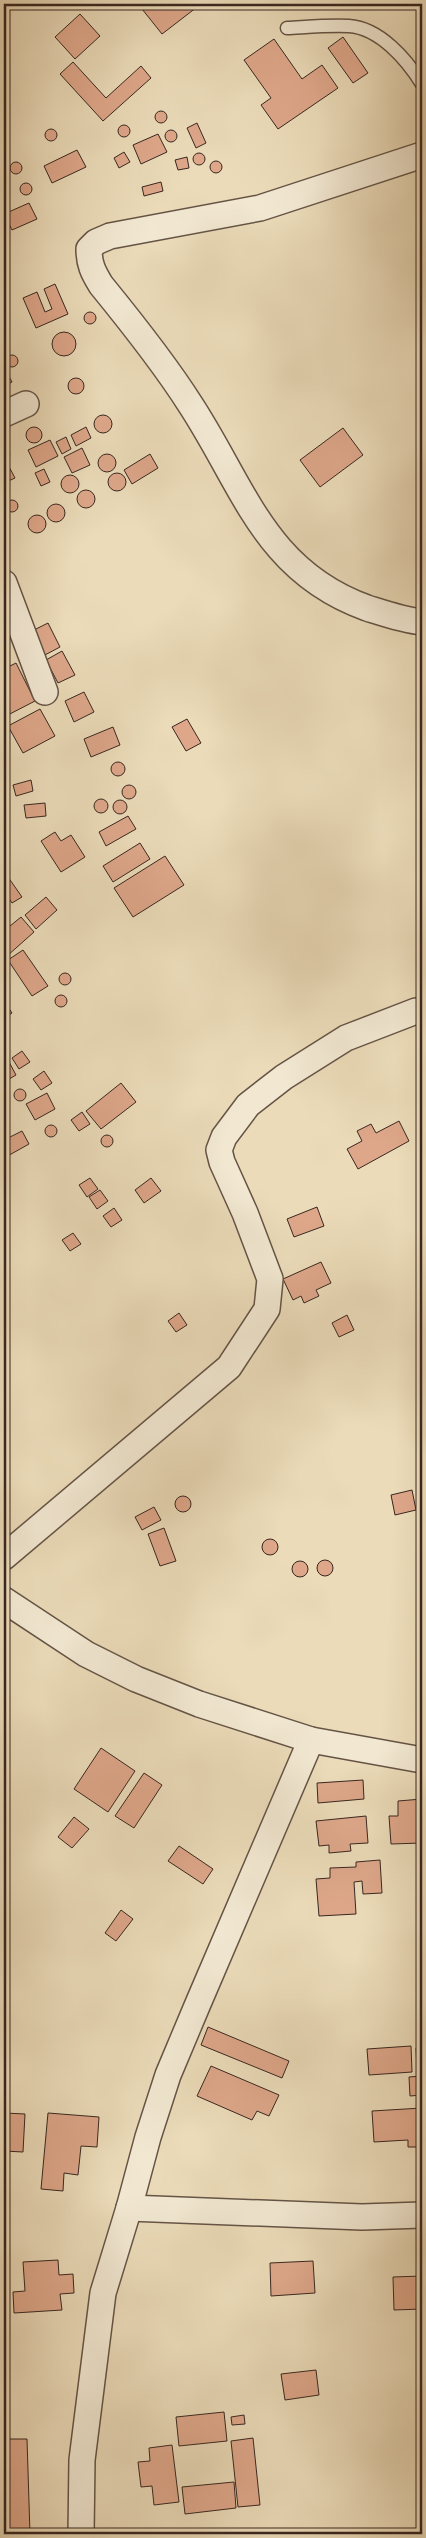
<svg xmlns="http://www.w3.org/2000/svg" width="426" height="2538" font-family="Cardo,serif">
<rect width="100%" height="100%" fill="#ebdbb9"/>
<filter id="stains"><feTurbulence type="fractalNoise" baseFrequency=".004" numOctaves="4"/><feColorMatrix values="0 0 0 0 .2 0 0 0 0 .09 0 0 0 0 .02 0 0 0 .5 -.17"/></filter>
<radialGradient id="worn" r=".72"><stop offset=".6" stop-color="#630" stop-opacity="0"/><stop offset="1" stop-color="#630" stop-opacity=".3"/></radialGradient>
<!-- building -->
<g fill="#dea78a" stroke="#382720">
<polygon points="42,4 55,4 48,10"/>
<polygon points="138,4 201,4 162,34"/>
<polygon points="80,14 100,36 75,59 55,37"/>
<polygon points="343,37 368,73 353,83 328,48"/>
<polygon points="274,39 302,79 322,65 338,88 278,129 261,105 271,98 244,60"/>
<polygon points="73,62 106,98 141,66 151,78 103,121 60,74"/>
<circle cx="161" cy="117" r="6"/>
<polygon points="197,123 206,143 196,148 187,128"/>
<circle cx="124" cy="131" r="6"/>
<circle cx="51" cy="135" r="6"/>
<circle cx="171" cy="136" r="6"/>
<polygon points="158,134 167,152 141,164 133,145"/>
<polygon points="77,150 86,167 52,183 44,166"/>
<polygon points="124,152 130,162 119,168 114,158"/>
<circle cx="199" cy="159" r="6"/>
<polygon points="187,157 189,168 178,170 175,160"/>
<circle cx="216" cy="167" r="6"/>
<circle cx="16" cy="168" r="6"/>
<polygon points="161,182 163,191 144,196 142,187"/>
<circle cx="26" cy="189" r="6"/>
<polygon points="29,203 37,219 12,230 4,214"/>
<polygon points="55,284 68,314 36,328 23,298 37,292 45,312 52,309 44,289"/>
<circle cx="90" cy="318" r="6"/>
<circle cx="64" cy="344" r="12"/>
<circle cx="12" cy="361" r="6"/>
<polygon points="4,367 12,382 4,386"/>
<circle cx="76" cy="386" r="8"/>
<circle cx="103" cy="424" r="9"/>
<circle cx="34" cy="435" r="8"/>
<polygon points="86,427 91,438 76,446 71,435"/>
<polygon points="343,428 363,455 320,487 300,460"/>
<polygon points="66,437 71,449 62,454 56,442"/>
<polygon points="50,440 58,456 36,467 28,450"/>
<polygon points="4,442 10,455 4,458"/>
<polygon points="82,448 90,465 72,473 64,457"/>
<polygon points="150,454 158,468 132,484 124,470"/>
<circle cx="107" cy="463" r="9"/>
<polygon points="6,461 15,478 4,483 4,462"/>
<polygon points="44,469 50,482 41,486 35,473"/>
<circle cx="117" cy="482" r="9"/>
<circle cx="70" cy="484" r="9"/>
<circle cx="86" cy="499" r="9"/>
<circle cx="12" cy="506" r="6"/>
<circle cx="56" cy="513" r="9"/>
<circle cx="37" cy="524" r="9"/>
<polygon points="48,623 60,647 43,656 30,632"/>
<polygon points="62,651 75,675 58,683 46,660"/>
<polygon points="16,663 35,701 4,717 4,669"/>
<polygon points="84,692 94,712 74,722 65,701"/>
<polygon points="40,709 55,736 23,753 8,726"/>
<polygon points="187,719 201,743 186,751 172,727"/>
<polygon points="113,727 120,745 91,757 84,739"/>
<circle cx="118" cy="769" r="7"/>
<polygon points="31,780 33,791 16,796 13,785"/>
<circle cx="129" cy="792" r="7"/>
<circle cx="101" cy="806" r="7"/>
<circle cx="120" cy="807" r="7"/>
<polygon points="45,803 46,816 26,818 24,805"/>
<polygon points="128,816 136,829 106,846 99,832"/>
<polygon points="55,832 61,841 71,835 85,857 61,872 41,841"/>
<polygon points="140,843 150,859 113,882 103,866"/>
<polygon points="165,856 184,885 133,917 114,888"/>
<polygon points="8,877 22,897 12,903 6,894 4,896 4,880"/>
<polygon points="46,897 57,910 36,929 25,915"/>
<polygon points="21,917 34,932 7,956 4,953 4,931"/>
<polygon points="23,950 48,986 32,996 8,960"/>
<circle cx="65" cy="979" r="6"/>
<circle cx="61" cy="1001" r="6"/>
<polygon points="4,1001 12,1013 4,1018"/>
<polygon points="22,1051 30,1062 19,1069 12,1058"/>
<polygon points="9,1062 16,1075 4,1082 4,1065"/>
<polygon points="44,1071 52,1083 41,1090 33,1079"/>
<polygon points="121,1083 136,1102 101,1129 86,1111"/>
<circle cx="20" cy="1095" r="6"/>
<polygon points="47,1093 55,1109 35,1120 26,1104"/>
<polygon points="82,1112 90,1124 79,1131 71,1120"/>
<polygon points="399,1121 409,1141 358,1169 347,1149 362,1141 357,1131 371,1124 376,1133"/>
<circle cx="51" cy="1131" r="6"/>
<polygon points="22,1131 29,1144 4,1158 4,1140"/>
<circle cx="107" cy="1141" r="6"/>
<polygon points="90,1178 98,1189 87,1197 79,1185"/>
<polygon points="151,1178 161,1191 144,1203 135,1190"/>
<polygon points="100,1190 108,1201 97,1209 89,1197"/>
<polygon points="317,1207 324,1226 294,1237 287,1219"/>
<polygon points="114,1208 122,1220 111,1227 103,1216"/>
<polygon points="73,1233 81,1244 70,1251 62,1240"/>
<polygon points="321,1262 331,1283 316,1290 319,1296 304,1303 301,1296 293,1300 283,1279"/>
<polygon points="179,1313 187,1325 176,1332 168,1321"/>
<polygon points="347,1315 354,1330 339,1337 332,1323"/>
<polygon points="412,1490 416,1510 395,1515 391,1495"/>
<circle cx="183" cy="1504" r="8"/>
<polygon points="154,1507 161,1520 142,1530 135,1517"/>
<polygon points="164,1528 176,1561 160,1566 148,1534"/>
<circle cx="270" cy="1547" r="8"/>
<circle cx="325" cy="1568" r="8"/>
<circle cx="300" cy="1569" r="8"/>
<polygon points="101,1748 135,1771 108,1812 74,1789"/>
<polygon points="144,1773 162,1785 134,1828 115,1816"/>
<polygon points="363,1780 364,1799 318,1803 317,1783"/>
<polygon points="422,1799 422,1843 391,1844 389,1816 398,1816 398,1801"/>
<polygon points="366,1816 368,1843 350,1844 351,1851 329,1853 329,1845 319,1846 316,1821"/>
<polygon points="74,1817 89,1829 72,1848 58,1837"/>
<polygon points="179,1846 213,1869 203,1884 168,1861"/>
<polygon points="380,1860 382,1893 363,1894 362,1881 354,1882 356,1914 319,1916 316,1879 330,1878 330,1868 356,1867 356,1862"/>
<polygon points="121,1910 133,1919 116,1941 105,1933"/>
<polygon points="208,2027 289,2061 282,2078 201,2045"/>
<polygon points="411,2046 412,2072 369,2075 367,2049"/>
<polygon points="422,2047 422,2070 417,2070 416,2048"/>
<polygon points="211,2066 279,2095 269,2116 257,2111 252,2120 197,2096"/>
<polygon points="422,2076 422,2095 410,2096 409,2077"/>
<polygon points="422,2108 422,2147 408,2147 408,2140 374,2142 372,2111"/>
<polygon points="4,2113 25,2114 23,2152 4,2151"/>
<polygon points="48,2113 99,2117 97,2147 81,2146 78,2175 64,2173 63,2191 41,2189"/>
<polygon points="58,2260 59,2275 73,2274 74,2293 60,2294 62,2310 14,2313 13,2292 25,2291 23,2262"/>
<polygon points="313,2261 315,2293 271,2296 270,2263"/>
<polygon points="422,2276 422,2309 394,2310 393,2277"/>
<polygon points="316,2370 319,2395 285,2400 281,2374"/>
<polygon points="224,2412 227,2441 179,2446 176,2417"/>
<polygon points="244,2415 245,2424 232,2425 231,2417"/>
<polygon points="253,2438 260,2505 238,2507 231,2441"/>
<polygon points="4,2439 27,2439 30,2534 4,2534"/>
<polygon points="172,2445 179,2502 154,2505 152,2486 141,2487 138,2462 150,2461 149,2448"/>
<polygon points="234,2482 236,2508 185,2514 182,2487"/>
</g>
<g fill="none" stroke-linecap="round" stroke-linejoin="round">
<!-- lane casing -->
<g stroke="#655446" stroke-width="15">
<path id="lane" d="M287 28C307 27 329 25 349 26 380 28 407 60 422 84"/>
</g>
<!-- street casing -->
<g stroke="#655446" stroke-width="28">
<g id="street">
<path d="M422 155 260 208 110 236 96 242 89 249C89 264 93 272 101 285 132 323 164 363 190 404 244 486 264 571 367 608 386 614 403 620 422 622"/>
<polyline points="4,414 26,404"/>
<polyline points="4,583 45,692"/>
<polyline points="4,1557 229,1367 267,1309 270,1279 245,1213 222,1162 219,1150 224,1137 248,1105 284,1077 346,1038 416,1011"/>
<polyline points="4,1600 86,1654 136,1679 199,1704 311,1740 422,1760"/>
<polyline points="129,2208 362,2217 422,2215"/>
<polyline points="81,2534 82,2460 103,2293 129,2208 148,2137 168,2075 197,2006 311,1740"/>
</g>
</g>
<!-- lane -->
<use href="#lane" stroke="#f2e8d2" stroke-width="12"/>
<!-- street -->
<use href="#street" stroke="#f2e8d2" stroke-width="25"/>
</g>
<!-- margin -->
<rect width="426" height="2538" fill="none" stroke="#ebdbb9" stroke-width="20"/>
<rect x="5" y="5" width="416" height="2528" fill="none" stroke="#382720" stroke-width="2.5"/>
<rect x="10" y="10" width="406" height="2518" fill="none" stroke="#382720"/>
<rect width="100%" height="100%" filter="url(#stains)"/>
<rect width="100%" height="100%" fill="url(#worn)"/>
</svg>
